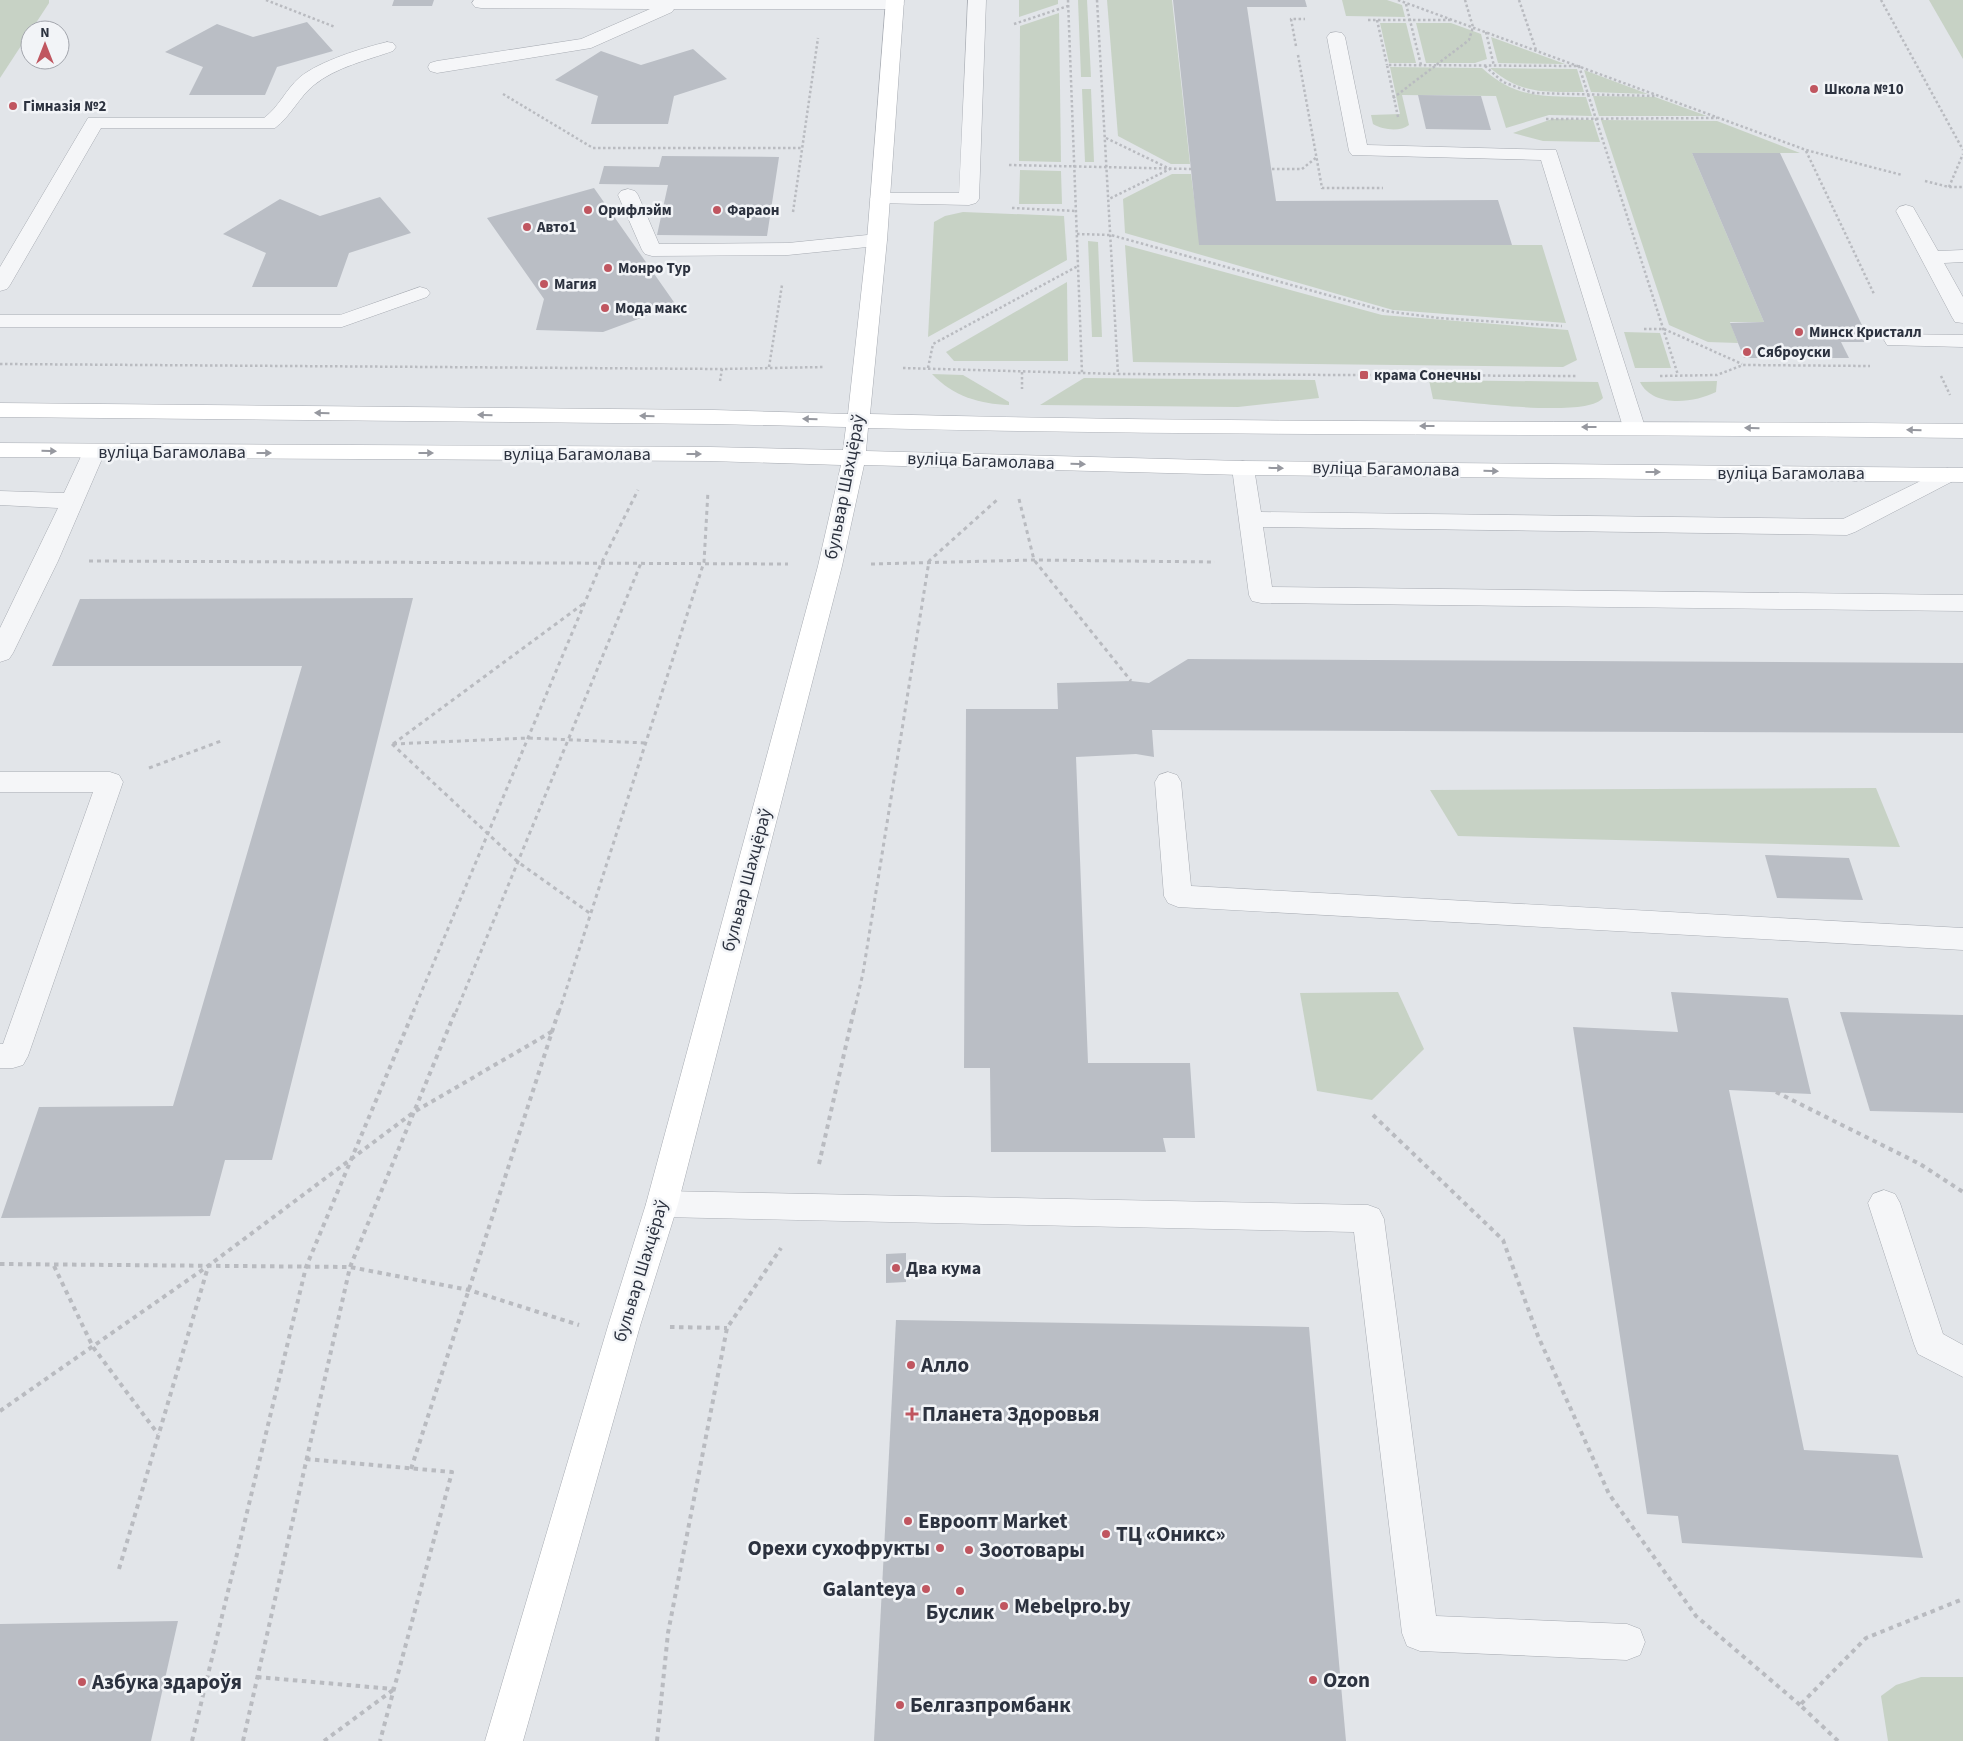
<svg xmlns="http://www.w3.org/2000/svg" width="1963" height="1741" font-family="'Source Sans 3',sans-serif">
<rect width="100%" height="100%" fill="#e2e5e9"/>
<!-- green -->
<g fill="#c7d2c5">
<polygon points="0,0 49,0 49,3 0,78"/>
<polygon points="1019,0 1058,0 1058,4 1019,17"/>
<polygon points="1078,0 1087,0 1091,77 1081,77"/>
<polygon points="1107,0 1172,0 1190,164 1171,164 1118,136"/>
<polygon points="1342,0 1387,0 1402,5 1405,17 1346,16"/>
<polygon points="1929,0 1963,0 1963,59"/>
<polygon points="1059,13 1061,162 1019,161 1020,26"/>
<polygon points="1380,23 1406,23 1416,63 1389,63"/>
<polygon points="1416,23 1451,23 1481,34 1487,59 1475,63 1426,63"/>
<polygon points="1491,37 1565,64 1498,63"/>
<path d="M1390 67 1482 68C1516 99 1543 96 1586 97L1592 116 1549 115 1506 128 1496 96 1402 95 1409 125C1400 132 1383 130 1373 124L1371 115 1400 114Z"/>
<path d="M1490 68 1577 69 1584 92C1545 92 1522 95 1490 68Z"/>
<polygon points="1584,70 1648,94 1591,92"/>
<polygon points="1082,89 1091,89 1094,162 1085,162"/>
<polygon points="1593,96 1655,97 1707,116 1599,116"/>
<polygon points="1552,119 1593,120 1600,142 1543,141 1513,133"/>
<polygon points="1601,120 1717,121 1800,153 1692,153 1764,322 1730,322 1738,343 1708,342 1669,325"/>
<polygon points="1020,170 1061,171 1062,204 1019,204"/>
<polygon points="1172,174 1191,174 1200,244 1542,245 1566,323 1393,310 1125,233 1123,199"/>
<polygon points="963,212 1064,216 1067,260 928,337 934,222 945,216"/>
<polygon points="1088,241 1098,242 1102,337 1092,337"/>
<polygon points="1125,245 1382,315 1568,330 1577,360 1563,367 1133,362"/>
<polygon points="1067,282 1068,361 954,361 946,352"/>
<polygon points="1624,332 1660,333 1671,368 1635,368"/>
<path d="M932 374 963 375 1009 402V405C979 404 953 396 932 374Z"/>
<polygon points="1084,378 1315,380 1319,398 1238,407 1040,405"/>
<path d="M1429 380 1598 382 1603 398C1586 419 1464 401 1433 399Z"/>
<path d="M1717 381 1716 392C1694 403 1653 408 1640 382Z"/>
<polygon points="1876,788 1900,847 1458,836 1430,790"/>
<polygon points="1398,992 1424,1049 1372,1100 1317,1091 1300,993"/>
<polygon points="1921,1677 1963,1677 1963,1741 1888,1741 1881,1696 1896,1685"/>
</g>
<!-- building -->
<g fill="#babec5">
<polygon points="394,0 434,0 432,6 392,6"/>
<polygon points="1173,0 1305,0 1307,7 1247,7 1276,201 1498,200 1512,245 1199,245"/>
<polygon points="307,22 333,51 277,67 265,95 189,95 203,67 165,52 217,24 253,37"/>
<polygon points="693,49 727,79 674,96 668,124 591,124 598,96 555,80 601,51 641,65"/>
<polygon points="1418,95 1481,96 1491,130 1426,129"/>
<polygon points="1692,153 1780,153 1870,342 1841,342 1849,358 1744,358 1730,323 1764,322"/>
<polygon points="662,156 779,157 767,236 657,235 668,185 599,184 604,166 659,167"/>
<polygon points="594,188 676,305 603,332 536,330 544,299 487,218"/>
<polygon points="380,197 411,233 349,253 337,287 252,287 266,253 223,234 280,199 320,216"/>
<polygon points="413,598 272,1160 225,1160 210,1216 1,1218 39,1107 173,1106 302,666 52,666 80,599"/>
<polygon points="1188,659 1963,663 1963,733 1152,730 1154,757 1136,754 1076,757 1088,1063 1190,1063 1195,1138 1163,1138 1166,1152 991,1152 990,1068 964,1068 966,709 1058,709 1057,683 1131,681 1149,683"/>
<polygon points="1765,855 1849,858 1863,900 1777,898"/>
<polygon points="1671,992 1788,998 1811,1094 1729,1090 1804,1450 1898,1455 1923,1558 1682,1543 1678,1516 1647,1514 1573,1027 1678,1032"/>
<polygon points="1840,1012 1963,1015 1963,1113 1870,1111"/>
<polygon points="906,1253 906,1282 886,1283 886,1254"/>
<polygon points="896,1320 1309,1327 1346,1741 874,1741"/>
<polygon points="178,1621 151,1741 0,1741 0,1624"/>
</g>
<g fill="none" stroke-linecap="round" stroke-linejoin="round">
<!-- service casing -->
<g stroke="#a8acb3" stroke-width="1">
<g id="service">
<polygon points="474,0 900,0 904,4 901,8 895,9 674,9 672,12 591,48 437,73 430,71 428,67 430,63 437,61 581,39 650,9 481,8 475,7 472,3"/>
<polygon points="968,0 986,0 979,199 976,203 969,205 873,203 870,199 873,195 880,193 959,193"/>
<polygon points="1336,32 1342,33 1345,37 1367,145 1556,150 1645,427 1642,432 1634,434 1626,432 1623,427 1541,160 1352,155 1349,151 1327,37 1330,33"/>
<path d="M387 42 393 43 396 47 393 51C368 60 336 67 314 85 299 97 291 116 275 128H101L10 285 7 289 0 291V267L88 118H264C279 107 286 89 300 77 320 61 362 48 387 42Z"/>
<polygon points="628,189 635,191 638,195 659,244 788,243 877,234 884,236 887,240 884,244 877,246 788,255 652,256 645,254 642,250 618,195 621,191"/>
<polygon points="1906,205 1913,207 1938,251 1963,250 1963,262 1944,263 1963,297 1963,323 1955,322 1952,317 1896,211 1899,207"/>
<polygon points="420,287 427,289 430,293 427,297 342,327 0,327 0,315 340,315"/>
<polygon points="1895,334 1963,335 1963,347 1887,345 1884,340 1887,335"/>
<polygon points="94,445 102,447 105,452 58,561 13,653 9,659 0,662 0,628 58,508 0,505 0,491 64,493 83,452 86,447"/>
<polygon points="1243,461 1251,463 1254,468 1261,512 1843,519 1947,468 1955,470 1959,475 1955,480 1855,532 1847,535 1263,527 1272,587 1963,595 1963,611 1261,603 1252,601 1249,595 1232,468 1235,463"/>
<polygon points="0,772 110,772 119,775 123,782 28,1056 23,1065 13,1068 0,1068 0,1044 3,1044 93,792 0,792"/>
<polygon points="1168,772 1177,775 1181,782 1191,886 1963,928 1963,950 1178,907 1168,903 1164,896 1155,782 1159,775"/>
<polygon points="1884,1190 1895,1194 1900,1203 1943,1334 1963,1345 1963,1377 1918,1354 1914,1344 1868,1203 1873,1194"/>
<polygon points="662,1191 1368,1205 1379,1209 1384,1219 1436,1616 1627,1624 1640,1629 1645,1642 1640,1655 1627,1660 1420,1651 1407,1646 1402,1633 1354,1232 662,1217 651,1213 646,1204 651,1195"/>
</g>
</g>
<!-- secondary casing -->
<g stroke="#a8acb3" stroke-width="1">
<path id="secondary" d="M886 0H904L887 240 870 414C1234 424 1599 420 1963 424V438C1598 433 1233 437 868 428L866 451 1243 461 1963 468V482L1243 475 864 465 842 566 678 1204 640 1326 523 1741H485L608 1326 646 1204 818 566 841 465 710 461 0 457V443L710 447 843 450 846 427 714 424 0 417V403L714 410 848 414 867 240Z"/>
</g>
<!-- path-far2 -->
<g stroke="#b9bbc0" stroke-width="2.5" stroke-dasharray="2.5 2.5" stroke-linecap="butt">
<polyline points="266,0 335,27"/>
<polyline points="1068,0 1082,373"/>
<polyline points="1097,0 1118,374"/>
<polyline points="1398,0 1806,150 1902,175"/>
<polyline points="1519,0 1536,50"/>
<polyline points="1881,0 1963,150"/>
<polyline points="1406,4 1421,65"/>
<polyline points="1368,20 1453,20"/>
<polyline points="1377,20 1387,65"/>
<polyline points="1014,24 1068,6"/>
<polyline points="1486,32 1494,66"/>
<polyline points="1296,46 1291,19 1305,19"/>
<polyline points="1298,55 1322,188 1383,188"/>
<polyline points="1485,66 1503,82 1533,93 1655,96"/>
<polyline points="503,94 593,148 803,148"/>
<polyline points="1393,98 1469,40 1473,27 1465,0"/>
<polyline points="1398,117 1387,65 1579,66 1678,375"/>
<polyline points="1546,119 1717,118"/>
<polyline points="1106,138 1170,169 1109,199"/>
<polyline points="1806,151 1874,294"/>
<polyline points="1009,165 1191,169"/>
<polyline points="1272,169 1302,169 1317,157"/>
<polyline points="1925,181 1949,187 1963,187"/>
<polyline points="1949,187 1963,154"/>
<polyline points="1012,208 1076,211"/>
<polyline points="793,212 818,38"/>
<polyline points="1077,234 1111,235 1385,311 1439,318 1562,326"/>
<polyline points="1644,329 1664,329 1742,364"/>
<polyline points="0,364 722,369 824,367"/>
<polyline points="769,367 782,285"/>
<polyline points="903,368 1118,374 1577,376"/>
<polyline points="928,368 933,344 1078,266"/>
<polyline points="1022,372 1022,389"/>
<polyline points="1660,376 1717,375 1743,365 1870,366"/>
<polyline points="1941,376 1950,395"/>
<polyline points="720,381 722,369"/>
</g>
<!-- path-far1 -->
<g stroke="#b9bbc0" stroke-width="3" stroke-dasharray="4 4" stroke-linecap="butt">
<polyline points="1019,499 1034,560 1131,681"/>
<polyline points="89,561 788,564"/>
<polyline points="871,564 1034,560 1215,562"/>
<polyline points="392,744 518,862 591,914"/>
<polyline points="393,744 528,738 646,743"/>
<polyline points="393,744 583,604"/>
<polyline points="149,768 221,741"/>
<polyline points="413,1012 601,564 638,490"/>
<polyline points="456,1012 641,563"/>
<polyline points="559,1012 704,562 708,491"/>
<polyline points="854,1012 863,973 929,561 998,499"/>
</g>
<!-- path -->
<g stroke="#b9bbc0" stroke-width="4" stroke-dasharray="4.5 4.5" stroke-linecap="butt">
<polyline points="1776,1092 1920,1164 1963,1192"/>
<polyline points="1373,1115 1503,1240 1538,1336 1609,1494 1696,1616 1800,1705"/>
<polyline points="819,1164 854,1010"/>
<polyline points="0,1264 350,1267 469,1290 579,1325"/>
<polyline points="54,1266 93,1347 158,1434"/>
<polyline points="670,1327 727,1328"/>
<polyline points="0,1411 208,1266 414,1112 553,1031"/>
<polyline points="306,1459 452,1472 380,1741"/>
<polyline points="411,1469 559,1010"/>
<polyline points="119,1569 208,1267"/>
<polyline points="257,1677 393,1689"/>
<polyline points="192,1741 306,1267 414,1010"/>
<polyline points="243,1741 350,1267 456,1010"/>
<polyline points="324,1741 393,1690"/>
<polyline points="657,1741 668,1633 727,1328 781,1248"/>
<polyline points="1838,1741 1800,1705 1866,1638 1963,1599"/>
</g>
<!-- service -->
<use href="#service" fill="#f5f6f8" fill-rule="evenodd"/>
<!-- secondary -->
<use href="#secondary" fill="#fff" fill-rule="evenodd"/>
</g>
<!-- one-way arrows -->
<defs><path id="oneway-solid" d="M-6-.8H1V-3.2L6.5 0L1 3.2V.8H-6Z" transform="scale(1.25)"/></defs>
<g fill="#96989f">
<use href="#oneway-solid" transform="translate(322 413) rotate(-179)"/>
<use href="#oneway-solid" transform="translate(485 415) rotate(-179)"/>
<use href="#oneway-solid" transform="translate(647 416) rotate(-179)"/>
<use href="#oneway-solid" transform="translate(810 419) rotate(-179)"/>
<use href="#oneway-solid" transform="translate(1427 426) rotate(-180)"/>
<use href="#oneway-solid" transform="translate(1589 427) rotate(-180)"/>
<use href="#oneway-solid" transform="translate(1752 428) rotate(-179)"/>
<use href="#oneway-solid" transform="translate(1914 430) rotate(-179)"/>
<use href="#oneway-solid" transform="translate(49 451) rotate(2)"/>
<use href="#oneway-solid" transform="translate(264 453)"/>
<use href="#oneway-solid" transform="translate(426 453)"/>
<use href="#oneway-solid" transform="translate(694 454)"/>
<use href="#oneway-solid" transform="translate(1078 464) rotate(1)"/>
<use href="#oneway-solid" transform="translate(1276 468) rotate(1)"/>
<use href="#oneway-solid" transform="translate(1491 471) rotate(1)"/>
<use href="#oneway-solid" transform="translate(1653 472)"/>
</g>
<!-- markers -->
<g fill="#c05660" stroke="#f2f4f7" stroke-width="2">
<circle cx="1814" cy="89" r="5"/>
<circle cx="13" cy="106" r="5"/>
<circle cx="588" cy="210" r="5"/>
<circle cx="717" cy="210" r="5"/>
<circle cx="527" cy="227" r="5"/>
<circle cx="608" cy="268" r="5"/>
<circle cx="544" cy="284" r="5"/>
<circle cx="605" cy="308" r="5"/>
<circle cx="1799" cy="332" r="5"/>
<circle cx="1747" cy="352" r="5"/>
<rect x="1359" y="370" width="10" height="10" rx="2.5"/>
<circle cx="896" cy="1268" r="5"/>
<circle cx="911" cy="1365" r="5"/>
<path d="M909.5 1406.5h5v5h5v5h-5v5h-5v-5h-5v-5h5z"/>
<circle cx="908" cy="1521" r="5"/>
<circle cx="1106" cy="1534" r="5"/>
<circle cx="940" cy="1548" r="5"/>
<circle cx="969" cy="1550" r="5"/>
<circle cx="926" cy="1589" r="5"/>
<circle cx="960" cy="1591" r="5"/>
<circle cx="1004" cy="1606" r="5"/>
<circle cx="1313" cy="1680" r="5"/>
<circle cx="82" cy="1682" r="5"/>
<circle cx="900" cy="1705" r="5"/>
</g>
<g text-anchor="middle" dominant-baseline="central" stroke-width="5" stroke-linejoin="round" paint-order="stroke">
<!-- far-poi labels -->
<g font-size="15" font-weight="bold" fill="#2c323f" stroke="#f2f4f7" text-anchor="start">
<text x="1824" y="89">Школа №10</text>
<text x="23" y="106">Гімназія №2</text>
<text x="598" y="210">Орифлэйм</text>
<text x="727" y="210">Фараон</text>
<text x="537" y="227">Авто1</text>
<text x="618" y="268">Монро Тур</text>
<text x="554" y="284">Магия</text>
<text x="615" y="308">Мода макс</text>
<text x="1809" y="332">Минск Кристалл</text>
<text x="1757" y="352">Сяброуски</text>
<text x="1374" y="375">крама Сонечны</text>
</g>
<!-- street labels -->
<g font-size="18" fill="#2c323f" stroke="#f2f4f7">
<text x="172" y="452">вуліца Багамолава</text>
<text x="577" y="454">вуліца Багамолава</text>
<text transform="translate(981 461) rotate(2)">вуліца Багамолава</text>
<text transform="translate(1386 469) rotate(1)">вуліца Багамолава</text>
<text x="1791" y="473">вуліца Багамолава</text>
<text transform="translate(845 487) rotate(-79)">бульвар Шахцёраў</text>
<text transform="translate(747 880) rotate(-75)">бульвар Шахцёраў</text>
<text transform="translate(641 1271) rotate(-73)">бульвар Шахцёраў</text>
</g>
<!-- poi labels -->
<g font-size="18" font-weight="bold" fill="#2c323f" stroke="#f2f4f7" text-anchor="start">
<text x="906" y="1268">Два кума</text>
</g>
<!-- near-poi labels -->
<g font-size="21" font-weight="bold" fill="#2c323f" stroke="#f2f4f7" text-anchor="start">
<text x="921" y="1365">Алло</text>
<text x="922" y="1414">Планета Здоровья</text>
<text x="918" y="1521">Евроопт Market</text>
<text x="1116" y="1534">ТЦ «Оникс»</text>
<text x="930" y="1548" text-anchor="end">Орехи сухофрукты</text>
<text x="979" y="1550">Зоотовары</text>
<text x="916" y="1589" text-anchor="end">Galanteya</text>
<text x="1014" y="1606">Mebelpro.by</text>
<text x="960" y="1612" text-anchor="middle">Буслик</text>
<text x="1323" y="1680">Ozon</text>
<text x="92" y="1682">Азбука здароўя</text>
<text x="910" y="1705">Белгазпромбанк</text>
</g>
</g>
<!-- north arrow -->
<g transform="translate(45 45)"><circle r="24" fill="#f2f4f7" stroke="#a3a6ad"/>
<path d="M0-4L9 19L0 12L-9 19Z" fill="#c05660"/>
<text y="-8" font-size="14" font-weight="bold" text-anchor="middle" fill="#2c323f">N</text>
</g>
</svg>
